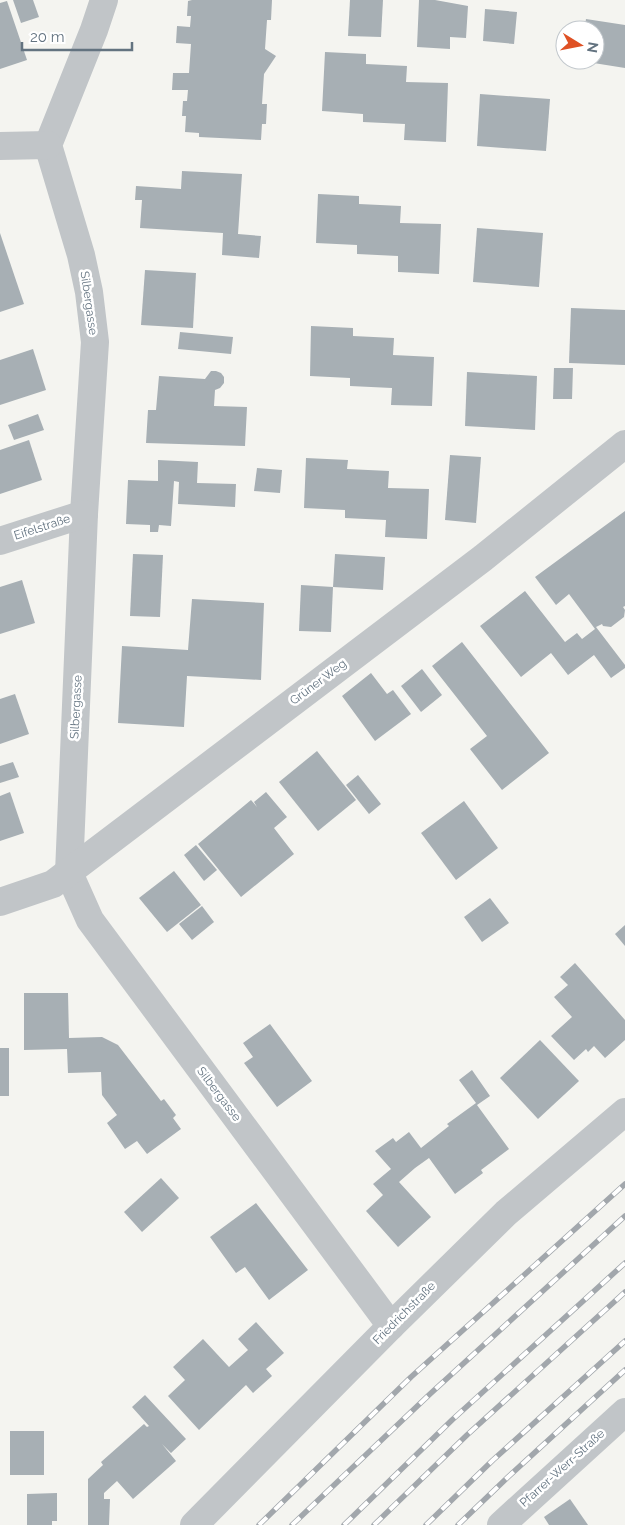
<svg xmlns="http://www.w3.org/2000/svg" width="625" height="1525" font-family="Raleway,sans-serif">
<rect width="100%" height="100%" fill="#f4f4f0"/>
<!-- building -->
<g fill="#a7afb4">
<polygon points="13,0 33,0 39,17 21,23"/>
<polygon points="192,0 272,0 271,20 267,20 265,49 276,56 264,74 262,104 267,104 266,124 262,124 261,140 199,137 199,133 185,132 186,116 182,116 183,101 187,101 188,90 172,90 173,73 189,73 191,44 176,43 177,26 190,27 191,16 187,16 188,1"/>
<polygon points="350,0 383,0 381,37 348,36"/>
<polygon points="419,0 435,0 468,6 466,38 450,37 450,49 417,47"/>
<polygon points="7,1 27,60 0,69 0,3"/>
<polygon points="485,9 517,12 514,44 483,41"/>
<polygon points="586,19 625,25 625,68 581,61 595,60 595,30 584,30"/>
<polygon points="325,52 366,54 366,64 407,66 406,82 448,83 446,142 404,140 405,124 363,122 363,114 322,111"/>
<polygon points="480,94 550,99 546,151 477,146"/>
<polygon points="182,171 242,174 238,234 261,236 259,258 222,255 223,233 140,228 142,200 135,200 136,186 181,189"/>
<polygon points="318,194 359,196 359,204 401,206 400,223 441,224 439,274 398,272 398,256 357,254 357,245 316,243"/>
<polygon points="477,228 543,233 539,287 473,282"/>
<polygon points="0,233 24,304 0,312"/>
<polygon points="145,270 196,273 193,328 141,325"/>
<polygon points="571,308 625,310 625,365 569,363"/>
<polygon points="311,326 353,328 353,336 394,338 393,355 434,357 432,406 391,405 392,388 350,386 350,378 310,376"/>
<polygon points="180,332 233,337 231,354 178,349"/>
<polygon points="33,349 46,390 0,405 0,360"/>
<polygon points="554,368 573,368 572,399 553,399"/>
<polygon points="211,371 216,371 221,373 224,377 224,383 220,388 215,390 214,406 247,407 245,446 146,443 148,410 156,410 159,376 205,379"/>
<polygon points="467,372 537,376 535,430 465,426"/>
<polygon points="38,414 44,430 14,440 8,425"/>
<polygon points="29,440 42,480 0,494 0,450"/>
<polygon points="450,455 481,457 476,523 445,520"/>
<polygon points="306,458 348,460 347,469 389,471 388,488 429,489 427,539 385,537 386,520 345,518 345,510 304,508"/>
<polygon points="158,460 198,462 197,483 236,484 235,507 178,504 179,482 174,481 171,526 159,525 158,532 150,532 150,525 126,524 128,480 158,481"/>
<polygon points="257,468 282,470 280,493 254,491"/>
<polygon points="625,511 625,606 623,607 625,610 624,617 611,627 603,626 602,624 596,627 625,665 625,668 611,678 594,655 568,675 551,653 521,677 480,626 525,591 565,642 577,633 582,639 595,629 569,594 556,605 535,577"/>
<polygon points="133,554 163,555 160,617 130,616"/>
<polygon points="335,554 385,557 383,590 333,587"/>
<polygon points="22,580 35,623 0,634 0,587"/>
<polygon points="301,585 333,587 331,632 299,631"/>
<polygon points="192,599 264,603 261,680 187,676 184,727 118,723 122,646 188,650"/>
<polygon points="462,642 549,753 502,790 470,749 487,736 432,666"/>
<polygon points="422,669 442,695 421,712 401,686"/>
<polygon points="371,673 387,694 393,690 411,714 375,741 342,696"/>
<polygon points="15,694 29,734 0,744 0,699"/>
<polygon points="317,751 356,800 318,831 279,782"/>
<polygon points="13,762 19,777 0,783 0,766"/>
<polygon points="358,775 381,804 369,814 346,785"/>
<polygon points="10,792 24,833 0,841 0,796"/>
<polygon points="266,792 287,817 274,828 294,854 241,897 198,844 251,800 257,807 254,802"/>
<polygon points="464,801 498,848 456,880 421,833"/>
<polygon points="196,845 217,870 204,881 184,855"/>
<polygon points="174,871 201,905 167,932 139,898"/>
<polygon points="490,898 509,923 482,942 464,917"/>
<polygon points="202,906 214,922 192,940 179,924"/>
<polygon points="625,925 625,946 615,934"/>
<polygon points="575,963 625,1020 625,1040 605,1058 594,1046 588,1052 586,1049 574,1060 551,1036 572,1017 554,997 568,985 560,977"/>
<polygon points="24,993 68,993 69,1038 102,1037 118,1045 161,1101 164,1099 176,1115 173,1118 181,1129 147,1154 137,1141 125,1149 107,1123 117,1115 102,1095 101,1072 68,1073 67,1049 24,1050"/>
<polygon points="270,1024 312,1081 277,1107 244,1063 253,1057 243,1043"/>
<polygon points="540,1040 579,1081 538,1119 500,1078"/>
<rect x="0" y="1048" width="9" height="48"/>
<polygon points="472,1070 490,1096 477,1105 509,1149 481,1170 483,1173 455,1194 429,1158 415,1168 399,1182 431,1217 398,1247 366,1211 383,1195 373,1184 391,1169 375,1151 393,1138 396,1142 409,1132 421,1148 449,1126 447,1124 476,1103 459,1080"/>
<polygon points="161,1178 179,1198 142,1232 124,1212"/>
<polygon points="256,1203 308,1270 269,1300 245,1267 236,1273 210,1237"/>
<polygon points="256,1322 284,1353 266,1369 272,1376 253,1393 246,1385 199,1430 168,1396 185,1380 173,1367 203,1339 229,1367 248,1350 238,1339"/>
<polygon points="145,1395 186,1439 171,1453 162,1444 176,1461 133,1499 117,1481 104,1493 104,1499 110,1499 109,1525 88,1525 88,1479 103,1465 101,1462 144,1424 147,1427 149,1426 132,1407"/>
<rect x="10" y="1431" width="34" height="44"/>
<polygon points="57,1493 57,1521 52,1521 52,1525 27,1525 27,1494"/>
<polygon points="570,1499 588,1525 549,1525 544,1517"/>
</g>
<g fill="none" stroke-linecap="round" stroke-linejoin="round">
<!-- street -->
<g stroke="#c1c5c8" stroke-width="28">
<polyline points="104,0 94,30 48,145 81,255 89,292 95,342 84,514 69,873 90,920 391,1326"/>
<polyline points="0,146 48,145"/>
<polyline points="0,541 84,514"/>
<polyline points="0,902 53,884 483,558 625,444"/>
<polyline points="194,1525 391,1326 506,1213 625,1112"/>
<polyline points="501,1525 625,1412"/>
</g>
<!-- rail casing -->
<g stroke="#a2a7ac" stroke-width="5.5">
<g id="rail">
<polyline points="259,1525 411,1377 625,1184"/>
<polyline points="292,1525 430,1394 625,1216"/>
<polyline points="344,1525 452,1420 625,1263"/>
<polyline points="374,1525 467,1435 625,1292"/>
<polyline points="426,1525 493,1460 625,1341"/>
<polyline points="458,1525 508,1477 625,1370"/>
</g>
</g>
<!-- rail -->
<use href="#rail" stroke="#fff" stroke-width="4" stroke-dasharray="11" stroke-linecap="butt"/>
</g>
<g text-anchor="middle" dominant-baseline="central" stroke-width="5" stroke-linejoin="round" paint-order="stroke">
<!-- street labels -->
<g font-size="12" fill="#637380" stroke="#fff">
<text transform="translate(89 303) rotate(82)">Silbergasse</text>
<text transform="translate(42 527) rotate(-18)">Eifelstraße</text>
<text transform="translate(318 682) rotate(-37)">Grüner Weg</text>
<text transform="translate(76 707) rotate(-87)">Silbergasse</text>
<text transform="translate(219 1094) rotate(53)">Silbergasse</text>
<text transform="translate(404 1313) rotate(-45)">Friedrichstraße</text>
<text transform="translate(562 1468) rotate(-42)">Pfarrer-Werr-Straße</text>
</g>
</g>
<!-- north arrow -->
<g transform="translate(580 45) rotate(100)"><circle r="24" fill="#ffffff" stroke="#c1c7cc"/>
<path d="M0-4L9 19L0 12L-9 19Z" fill="#df5124"/>
<text y="-8" font-size="14" font-weight="bold" text-anchor="middle" fill="#637380">N</text>
</g>
<!-- scale -->
<path d="M22 42v8h110v-8" fill="none" stroke="#637380" stroke-width="2.5"/>
<text x="30" y="42" font-size="15" fill="#637380" stroke="#ffffff" stroke-width="4" paint-order="stroke">20 m</text>
</svg>
